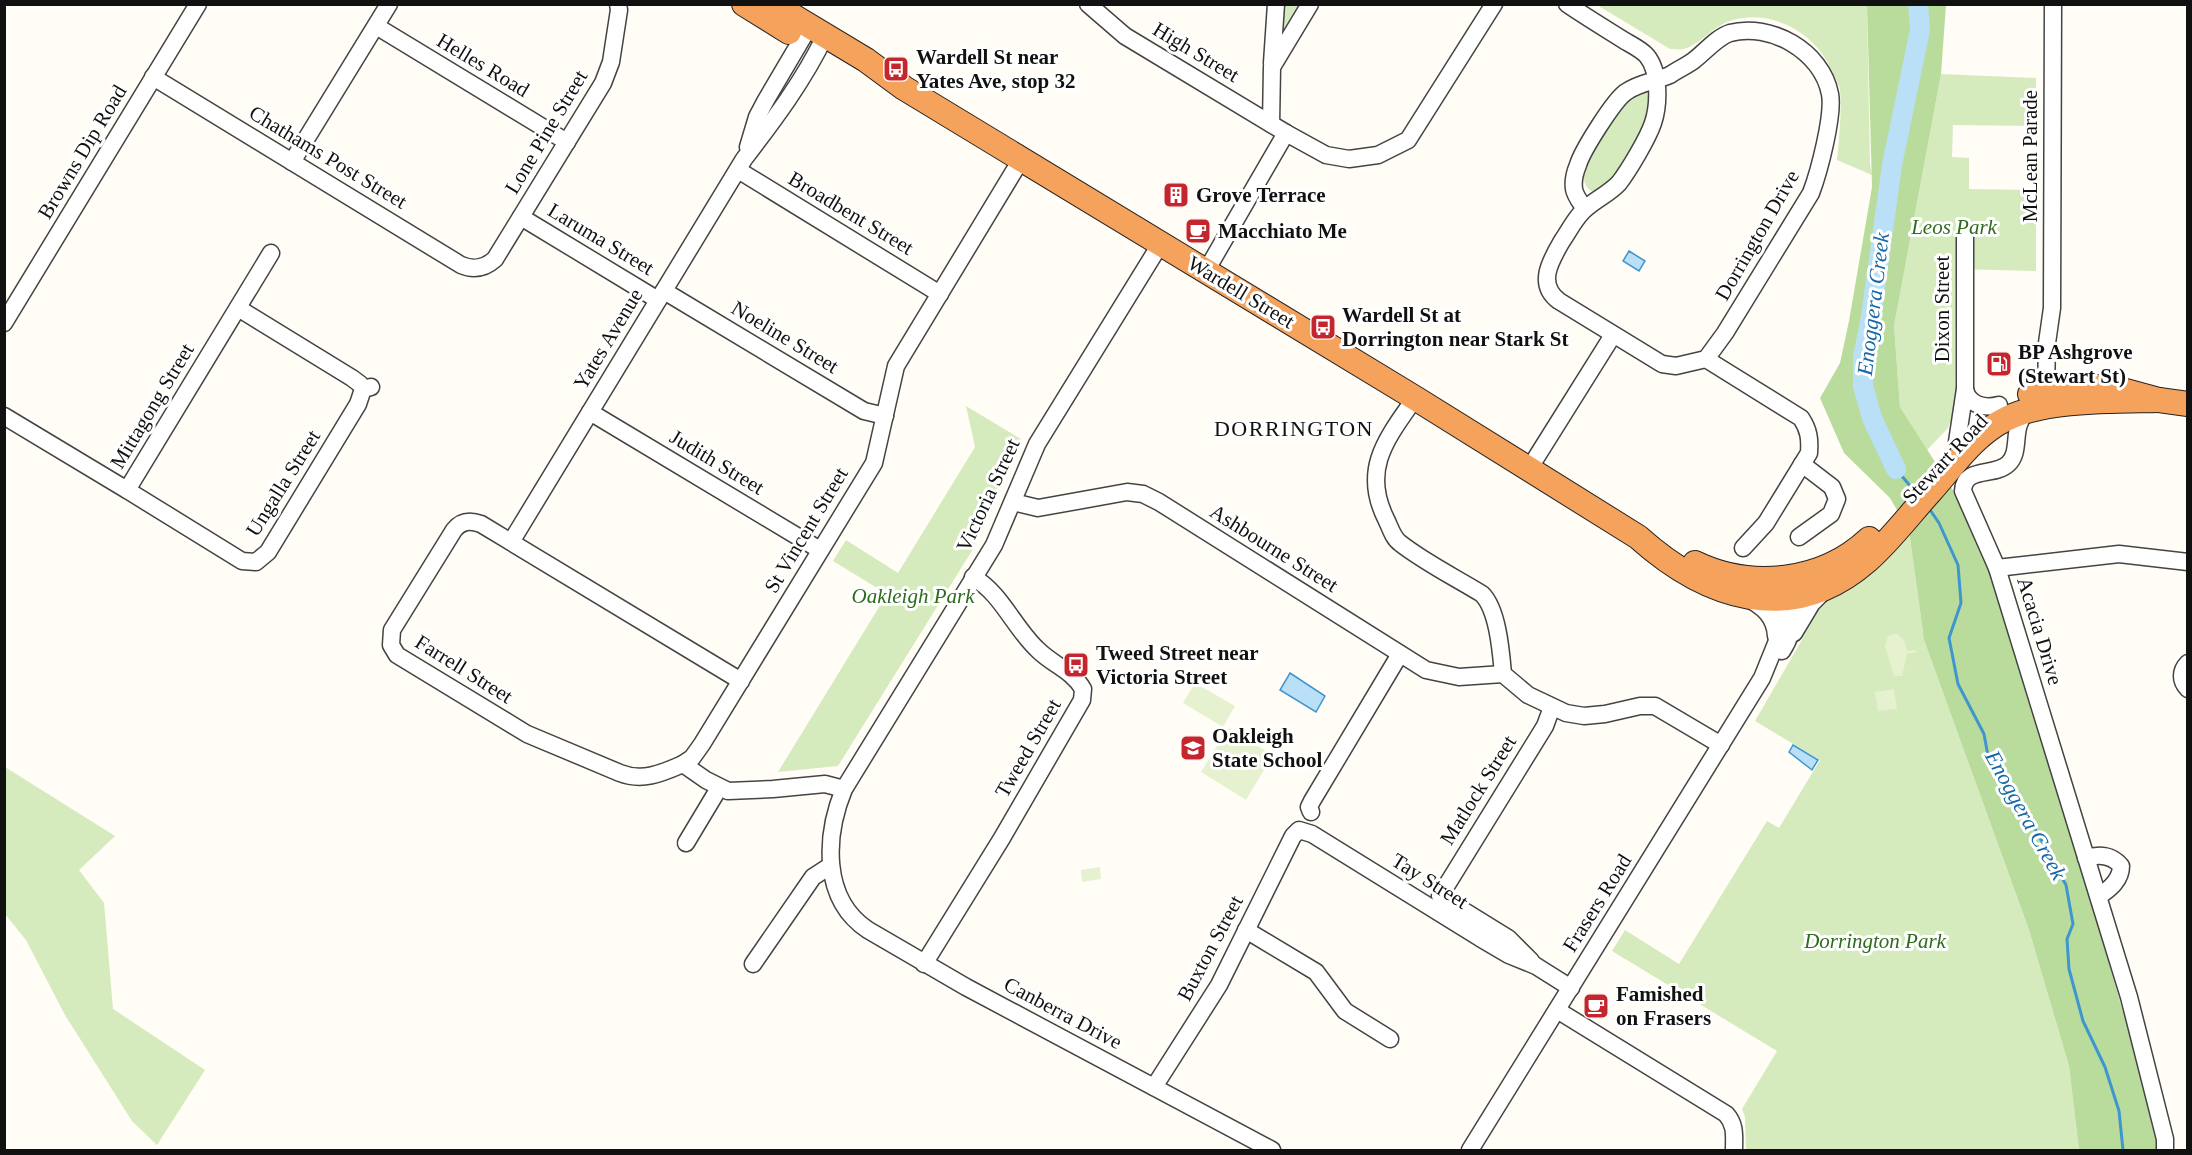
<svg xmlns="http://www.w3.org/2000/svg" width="2192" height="1155" font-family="'Times New Roman',serif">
<rect width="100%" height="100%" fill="#fffdf5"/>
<!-- green -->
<g fill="#d5ebbd">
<polygon points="1282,5 1304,5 1281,37"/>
<path d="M1597 5H1867L1870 164 1872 175 1837 160C1839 140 1842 110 1840 90 1839 85 1836 79 1833 73 1817 33 1770 6 1727 22 1712 28 1700 44 1684 49 1680 50 1674 49 1670 49Z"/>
<polygon points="1941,74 2036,78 2036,126 1953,125 1952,157 1969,158 1969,189 2036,190 2036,271 1956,269 1955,409 1948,428 1927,450 1900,407 1894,326"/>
<path d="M1642 92 1647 93 1651 100C1650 107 1649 116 1646 123 1638 142 1614 190 1593 192 1569 178 1599 140 1609 125 1614 117 1620 104 1628 98 1632 96 1638 94 1642 92Z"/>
<polygon points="966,406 1021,439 999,484 973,549 838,766 778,772 887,594 833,561 846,540 898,573 975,447"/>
<polygon points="1909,531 1924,640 2029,930 2069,1066 2079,1150 1746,1150 1745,1117 1742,1109 1777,1051 1612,951 1625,930 1679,964 1767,821 1779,828 1820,760 1755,721 1826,598"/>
<polygon points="5,767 115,836 79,870 104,903 113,1009 205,1070 157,1145 132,1121 65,1015 26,940 5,914"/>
</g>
<!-- forest -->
<polygon fill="#b9dc9c" points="1867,5 1946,5 1941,74 1894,326 1900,407 1956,495 1990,574 2094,912 2154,1119 2157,1150 2079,1150 2069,1066 2029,930 1924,640 1909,531 1890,498 1844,453 1820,398 1840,363 1849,321 1872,187"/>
<!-- pitch -->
<g fill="#e6f2cf">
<polygon points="1893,634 1897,634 1904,640 1907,651 1916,650 1917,652 1907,654 1902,676 1894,676 1885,646 1888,636"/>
<polygon points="1195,683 1235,706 1223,727 1183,703"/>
<polygon points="1894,689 1897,709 1878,711 1875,692"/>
<polygon points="1228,728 1273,755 1246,800 1201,772"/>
<polygon points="1100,867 1101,879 1082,882 1081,870"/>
</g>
<!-- water -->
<g fill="#b9e0f7" stroke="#3f96cf" stroke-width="1.5">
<polygon points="1629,251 1645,261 1639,271 1623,261"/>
<polygon points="1290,673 1325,696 1316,712 1280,690"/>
<polygon points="1793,745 1818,760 1812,770 1789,752"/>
</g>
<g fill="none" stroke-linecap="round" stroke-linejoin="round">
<!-- stream -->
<g stroke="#3f96cf" stroke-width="3">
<polyline points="1896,469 1916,493"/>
<polyline points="1928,507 1939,523 1958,565 1961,603 1949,638 1958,684 1984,734 1988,756 2001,773 2034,827 2066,885 2073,924 2067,939 2069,969 2083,1021 2105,1067 2119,1111 2123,1150"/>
</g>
<!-- river -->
<polyline stroke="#b9e0f7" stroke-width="20" points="1896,469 1872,418 1863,386 1863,357 1871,317 1892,165 1920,30 1918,4"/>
<!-- minor casing -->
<g stroke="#444" stroke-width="19">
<g id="minor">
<polyline points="1088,4 1125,36 1286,133 1326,155 1349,159 1378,155 1408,140 1494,4"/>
<path d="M1567 4C1586 17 1606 29 1625 41 1632 45 1642 50 1647 56 1660 72 1659 105 1653 123 1648 138 1629 170 1619 183 1609 194 1594 200 1583 211 1574 220 1569 231 1562 241 1551 260 1536 284 1559 301L1662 364 1676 366 1706 359 1725 333 1811 193C1819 172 1834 115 1830 94 1822 51 1770 22 1730 33 1717 37 1704 53 1693 61 1686 66 1677 70 1670 75 1656 81 1638 83 1626 92 1614 100 1582 151 1578 165 1575 172 1573 182 1574 189 1575 196 1581 203 1585 209"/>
<polyline points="376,26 567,142"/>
<polyline points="1272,63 1276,4"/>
<path d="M153 77 461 265C473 270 484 269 495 259L603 83 611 62 619 10 618 4"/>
<polyline points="1271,124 1272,67 1310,4"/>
<polyline points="748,147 757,117 766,100 809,27"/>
<polyline points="292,162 389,4"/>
<polyline points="738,170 940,294"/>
<polyline points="521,217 658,300"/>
<path d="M1161 243 1037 444 994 545 844 789C825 835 821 899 868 930L966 987 1272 1150"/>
<polyline points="1206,271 1286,133"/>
<polyline points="664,291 864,411 885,416"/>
<polyline points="238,308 352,378 360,384 363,389"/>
<polyline points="4,323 198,4"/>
<path d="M1706 359 1801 418C1809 430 1810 439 1809 453L1766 523 1743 548"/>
<path d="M1965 389C1968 405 1985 409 1999 405"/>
<polyline points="2046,390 2047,343 2052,308 2053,4"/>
<path d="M1415 398C1387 438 1361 469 1386 519 1390 527 1393 538 1400 543 1424 562 1456 578 1482 594 1498 610 1501 652 1503 674L1528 695 1566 713 1584 716 1605 714 1640 706H1655L1721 745"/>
<path d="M2026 411C2023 416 2019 422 2018 428 2015 440 2018 455 2008 464 1994 477 1964 466 1963 491L1997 568 2129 997 2165 1139V1150"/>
<polyline points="590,412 820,550"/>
<polyline points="4,416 127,490 271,253"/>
<polyline points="1957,442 1965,389 1965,230"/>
<polyline points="1529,469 1613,335"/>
<polyline points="127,490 242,561 256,562 268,552 358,404 363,389 371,387"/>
<polyline points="1013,502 1038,508 1127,492 1143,494 1159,502 1426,670 1459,677 1503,674"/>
<polyline points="1799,537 1831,514 1837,499 1832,487 1802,464"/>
<path d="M511 542 744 159C774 120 804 80 825 36"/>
<polyline points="1997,568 2119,554 2188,562"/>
<path d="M1746 598C1763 606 1775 617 1776 636"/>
<polyline points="1794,633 1812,603 1824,591"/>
<path d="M1782 651C1793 635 1795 616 1792 597"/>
<path d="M2188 663C2180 671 2180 681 2188 689"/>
<path d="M683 764C662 773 643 782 620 773L527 734 397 655 391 645 392 630 454 530C461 521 470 520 481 524L741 681"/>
<polyline points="844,789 825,784 773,789 728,791 706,780 683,764 692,758 702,744 874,463 896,366 1022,158"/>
<polyline points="1311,812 1309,807 1312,801 1400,654"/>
<polyline points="686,843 719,788"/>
<path d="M2086 858C2099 854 2112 855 2121 866 2121 880 2110 889 2099 896"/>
<polyline points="1246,930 1316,972 1345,1011 1390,1039"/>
<polyline points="1531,961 1508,938 1440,896 1545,726 1552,707"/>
<polyline points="753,964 813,877 830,866"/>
<path d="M924 964 1002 838 1082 700 1083 689C1072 670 1053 665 1038 650 1014 628 1002 594 973 577"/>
<path d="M1557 1010 1726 1114C1736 1125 1734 1136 1734 1150"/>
<polyline points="1154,1087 1219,985 1293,836 1299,830 1312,834 1480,938 1509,955 1536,966 1571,988"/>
<polyline points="1470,1150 1762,678 1777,641 1783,598"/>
</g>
</g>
<!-- highway casing -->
<g stroke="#222" stroke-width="26">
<g id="highway">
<polyline points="744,4 789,32"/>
<path d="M773 4 866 60 904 88 1415 398 1638 537C1705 597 1790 628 1867 561 1890 541 1910 514 1931 491 1954 465 1975 434 2006 419 2045 399 2115 401 2159 400"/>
<polyline points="2030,394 2076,387 2105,387 2126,391 2159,400 2188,404"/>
<path d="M1695 563C1751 590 1822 583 1869 539"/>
</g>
</g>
<!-- minor -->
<use href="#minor" stroke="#fff" stroke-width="16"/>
<!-- highway -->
<use href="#highway" stroke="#f5a25d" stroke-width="24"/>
</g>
<!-- icons -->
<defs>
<g id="bus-square" transform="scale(1.35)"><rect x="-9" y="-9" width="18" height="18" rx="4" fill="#c4262e" stroke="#fff"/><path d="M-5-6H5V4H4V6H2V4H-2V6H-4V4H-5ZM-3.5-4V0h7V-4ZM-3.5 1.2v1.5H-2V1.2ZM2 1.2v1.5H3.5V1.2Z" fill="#fff"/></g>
<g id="building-square" transform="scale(1.35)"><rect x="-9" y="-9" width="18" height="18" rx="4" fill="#c4262e" stroke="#fff"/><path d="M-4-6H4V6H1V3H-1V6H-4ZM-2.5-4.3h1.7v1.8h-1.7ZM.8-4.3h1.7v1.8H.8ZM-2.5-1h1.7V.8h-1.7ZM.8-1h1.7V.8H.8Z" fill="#fff"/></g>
<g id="cafe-square" transform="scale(1.35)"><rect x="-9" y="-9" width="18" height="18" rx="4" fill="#c4262e" stroke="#fff"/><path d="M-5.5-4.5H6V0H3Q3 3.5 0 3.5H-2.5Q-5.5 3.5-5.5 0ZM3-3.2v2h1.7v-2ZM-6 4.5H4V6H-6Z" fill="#fff"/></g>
<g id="fuel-square" transform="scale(1.35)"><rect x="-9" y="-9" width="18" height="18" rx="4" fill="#c4262e" stroke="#fff"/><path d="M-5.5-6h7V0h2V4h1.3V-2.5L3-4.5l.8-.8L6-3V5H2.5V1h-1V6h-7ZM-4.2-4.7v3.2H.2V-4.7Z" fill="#fff"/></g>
<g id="school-square" transform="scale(1.35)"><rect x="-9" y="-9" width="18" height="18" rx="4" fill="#c4262e" stroke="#fff"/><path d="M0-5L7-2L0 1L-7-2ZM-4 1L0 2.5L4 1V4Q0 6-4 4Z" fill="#fff"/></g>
</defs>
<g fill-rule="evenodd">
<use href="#bus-square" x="896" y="69"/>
<use href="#building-square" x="1176" y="195"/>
<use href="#cafe-square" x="1198" y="231"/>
<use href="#bus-square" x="1323" y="327"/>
<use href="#fuel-square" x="1999" y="364"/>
<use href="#bus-square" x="1076" y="665"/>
<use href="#school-square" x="1193" y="748"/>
<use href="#cafe-square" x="1596" y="1006"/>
</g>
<g text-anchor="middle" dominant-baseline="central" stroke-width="6" stroke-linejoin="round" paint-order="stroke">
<!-- street labels -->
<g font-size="21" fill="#111" stroke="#fff">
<text transform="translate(1196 52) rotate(31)">High Street</text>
<text transform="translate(483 65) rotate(31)">Helles Road</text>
<text transform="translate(546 132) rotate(-59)">Lone Pine Street</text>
<text transform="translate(82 152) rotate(-59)">Browns Dip Road</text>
<text transform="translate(2030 156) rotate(-90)">McLean Parade</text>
<text transform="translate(328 157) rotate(31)">Chathams Post Street</text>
<text transform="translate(851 213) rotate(31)">Broadbent Street</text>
<text transform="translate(1757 235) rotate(-60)">Dorrington Drive</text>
<text transform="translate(601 239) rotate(31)">Laruma Street</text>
<text transform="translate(1241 292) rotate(31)">Wardell Street</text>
<text transform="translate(1942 309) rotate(-90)">Dixon Street</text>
<text transform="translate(785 337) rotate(31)">Noeline Street</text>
<text transform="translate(608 339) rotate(-59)">Yates Avenue</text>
<text transform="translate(152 406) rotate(-59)">Mittagong Street</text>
<text transform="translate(1945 459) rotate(-47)">Stewart Road</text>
<text transform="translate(717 462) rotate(31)">Judith Street</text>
<text transform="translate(283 483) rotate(-58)">Ungalla Street</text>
<text transform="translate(988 495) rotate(-65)">Victoria Street</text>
<text transform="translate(806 530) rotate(-59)">St Vincent Street</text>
<text transform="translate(1274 548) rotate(32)">Ashbourne Street</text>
<text transform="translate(2040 631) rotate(73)">Acacia Drive</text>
<text transform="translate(464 669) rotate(32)">Farrell Street</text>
<text transform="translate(1028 748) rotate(-60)">Tweed Street</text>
<text transform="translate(1478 790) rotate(-58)">Matlock Street</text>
<text transform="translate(1430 881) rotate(32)">Tay Street</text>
<text transform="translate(1597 903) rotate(-58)">Frasers Road</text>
<text transform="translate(1210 948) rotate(-62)">Buxton Street</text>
<text transform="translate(1063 1013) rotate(28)">Canberra Drive</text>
</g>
<!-- poi labels -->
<g font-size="21" font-weight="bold" fill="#111" stroke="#fff" text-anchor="start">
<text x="916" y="57">Wardell St near<tspan x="916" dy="24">Yates Ave, stop 32</tspan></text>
<text x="1196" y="195">Grove Terrace</text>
<text x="1218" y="231">Macchiato Me</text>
<text x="1342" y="315">Wardell St at<tspan x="1342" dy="24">Dorrington near Stark St</tspan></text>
<text x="2018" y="352">BP Ashgrove<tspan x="2018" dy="24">(Stewart St)</tspan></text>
<text x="1096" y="653">Tweed Street near<tspan x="1096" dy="24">Victoria Street</tspan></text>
<text x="1212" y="736">Oakleigh<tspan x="1212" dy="24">State School</tspan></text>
<text x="1616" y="994">Famished<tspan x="1616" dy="24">on Frasers</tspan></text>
</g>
<!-- park labels -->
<g font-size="21" font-style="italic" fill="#2f6b1f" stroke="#fff">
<text x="1954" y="227">Leos Park</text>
<text x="913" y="596">Oakleigh Park</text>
<text x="1875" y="941">Dorrington Park</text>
</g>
<!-- water labels -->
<g font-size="22" font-style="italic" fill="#1768a6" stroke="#fff">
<text transform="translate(1873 304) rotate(-83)">Enoggera Creek</text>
<text transform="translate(2026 815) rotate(61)">Enoggera Creek</text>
</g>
<!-- neighbourhood labels -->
<g font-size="22" letter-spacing="1.5" fill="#111" stroke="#fff">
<text x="1294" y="428">DORRINGTON</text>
</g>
</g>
<!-- border -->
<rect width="2192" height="1155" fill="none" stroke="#111111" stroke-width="12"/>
</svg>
